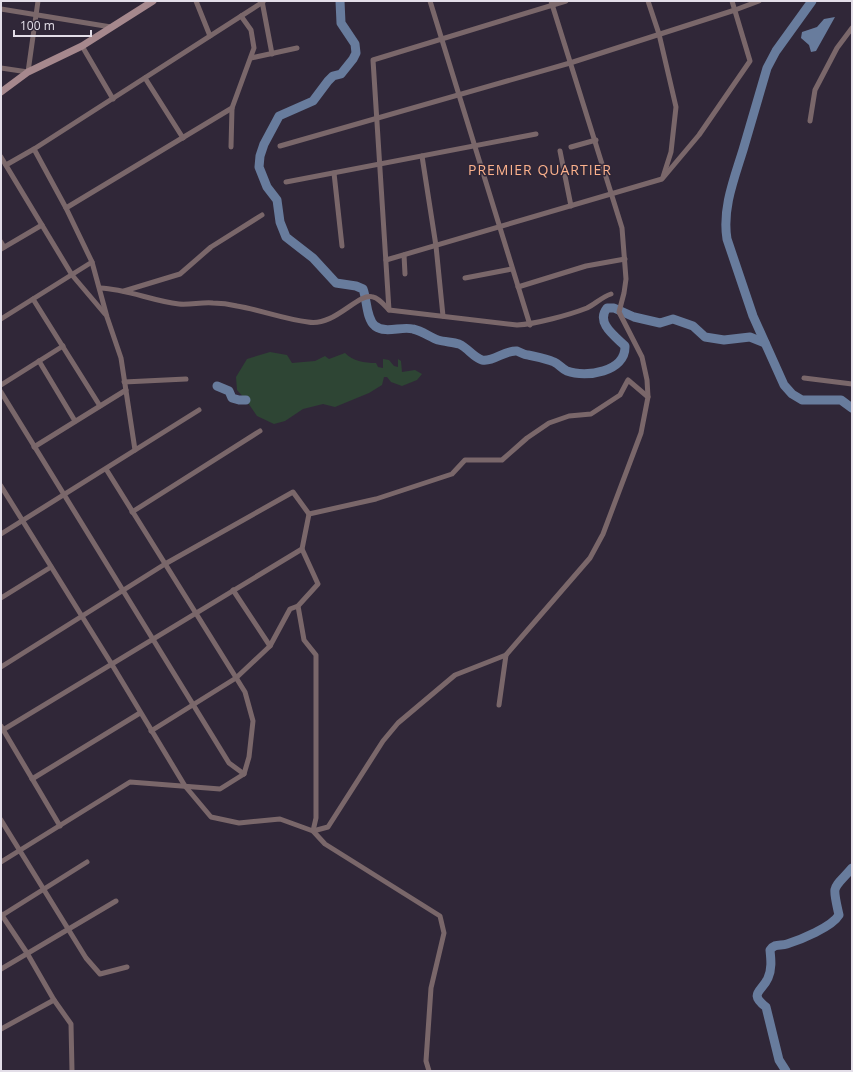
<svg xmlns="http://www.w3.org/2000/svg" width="853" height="1072" font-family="'Open Sans',sans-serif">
<rect width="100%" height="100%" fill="#302738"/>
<!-- green -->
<path fill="#2e4534" d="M270 352 287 355 292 363 315 361 325 356 329 359 345 353C353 361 364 363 376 363L378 367 383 368V359L389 360 394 366 398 367V359L401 361 402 372 415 370 422 374 417 380 402 386 391 382 387 377H384L382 385 369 393 335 407 323 404 303 409 285 421 274 424 257 416 246 400 237 390 236 377 247 359Z"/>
<!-- water -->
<polygon fill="#687c9d" points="835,17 816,51 811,52 809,45 801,38 802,32 817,27 824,19"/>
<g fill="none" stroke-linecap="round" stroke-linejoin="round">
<!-- river -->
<g stroke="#687c9d" stroke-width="9">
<path d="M340 1 341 23 355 44 356 53 353 59 341 74 333 76 328 81 313 101 279 116 264 144 260 156 259 167 267 187 277 200 280 222 286 237 313 258 336 283 356 286 363 289C367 299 366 319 375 326 386 334 401 326 413 329 422 331 430 337 438 340 445 342 453 342 459 344 468 348 473 357 482 360 494 362 504 350 517 351 520 352 524 355 528 355 537 357 545 358 554 362 559 364 562 369 567 371 586 378 626 372 625 346 616 337 595 323 607 308H614L634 317 660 323 673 319 693 326 705 337 724 340 750 337 765 343"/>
<path d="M812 1 776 51 767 68C759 95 751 123 743 150 734 179 722 209 727 239L753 316 784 385 792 394 802 400H841L852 408"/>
<polyline points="217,386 229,391 232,398 239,400 246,400"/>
<path d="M786 1071 779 1060 766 1007C748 993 762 992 768 978 772 969 771 960 770 950 775 943 780 946 787 944 800 940 832 927 839 915 832 883 832 891 852 868"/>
</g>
<!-- street -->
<g stroke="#7a676a" stroke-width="5">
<polyline points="196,1 210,36"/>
<polyline points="262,1 272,54"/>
<polyline points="430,1 530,325"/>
<polyline points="551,1 622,228 626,279 624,293 619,312 642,357 647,380 648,397"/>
<polyline points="648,1 659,34 676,107 671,152 663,177"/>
<polyline points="1,9 111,27"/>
<polyline points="82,46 113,99"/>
<polyline points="251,58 297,48"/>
<polyline points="1,68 28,72 38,1"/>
<polyline points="145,78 183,138"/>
<polyline points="810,121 815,90 837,48 852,28"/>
<polyline points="280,146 570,63 735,10 759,1"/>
<polyline points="231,147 232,108 254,48 251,30 241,16"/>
<polyline points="571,147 596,140"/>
<polyline points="34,149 66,208 92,262 107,317 121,358 135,450"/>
<polyline points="560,151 571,206"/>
<polyline points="422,156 436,246 443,316"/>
<polyline points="1,157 72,275 105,314"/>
<polyline points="6,165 34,149 263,2"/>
<polyline points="334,173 342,246"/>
<polyline points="286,182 536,134"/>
<polyline points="66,208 232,108"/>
<polyline points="1,242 4,247"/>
<polyline points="1,249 42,225"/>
<polyline points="404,255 405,274"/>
<polyline points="386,260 662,179 699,135 750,61 732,1"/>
<polyline points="465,278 512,269"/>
<polyline points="518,287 586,266 625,259"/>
<path d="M100 288C127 289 152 301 179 304 190 305 202 302 213 303 221 303 229 304 237 306 261 310 284 319 308 322 335 327 358 292 373 297 379 298 385 306 389 310L517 325C536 324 569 315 587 308 595 304 602 297 611 294"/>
<polyline points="124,291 180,274 211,247 262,215"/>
<polyline points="33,299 100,406"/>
<polyline points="389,310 373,60 566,1"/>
<polyline points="1,319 92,262"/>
<polyline points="39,361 75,421"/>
<polyline points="804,378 852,384"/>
<polyline points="124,382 186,379"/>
<polyline points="1,385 63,346"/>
<polyline points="1,392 229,763 244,774"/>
<polyline points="34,447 126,390"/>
<polyline points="1,486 111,663 185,786 211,817 239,823 280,819 313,831 328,827 383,741 398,723 455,675 506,655 590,558 603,534 641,433 648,397 628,380 620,395 591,414 569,416 549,423 527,438 502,460 465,460 452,474 376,499 309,514 302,549 1,731"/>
<polyline points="132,512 260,431"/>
<polyline points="1,534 199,410"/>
<polyline points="302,549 318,584 298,606 304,640 316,655 316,818 313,831 325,844 440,916 444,933 431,988 426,1061 429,1071"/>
<polyline points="233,590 270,646"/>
<polyline points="1,598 51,567"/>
<polyline points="1,667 165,564 293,492 309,514"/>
<polyline points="499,705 506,655"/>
<polyline points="1,726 60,826"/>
<polyline points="151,731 236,678 270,646 290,609 298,606"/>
<polyline points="32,779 140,713"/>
<polyline points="1,820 86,958 100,974 127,967"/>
<polyline points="1,862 130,782 220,789 244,774 249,757 253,721 245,692 106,469"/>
<polyline points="1,914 27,953 54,1000 71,1024 72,1071"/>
<polyline points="1,916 87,862"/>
<polyline points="1,969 116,901"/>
<polyline points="1,1029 54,1000"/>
</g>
<!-- secondary -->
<polyline stroke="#a6888d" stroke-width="7" points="1,92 28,72 82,46 153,1"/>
</g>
<g text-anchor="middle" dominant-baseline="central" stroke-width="3" stroke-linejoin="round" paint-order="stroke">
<!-- quarter labels -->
<g font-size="14" letter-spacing="1" fill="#fbb18c" stroke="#302738">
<text x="540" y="169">PREMIER QUARTIER</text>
</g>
</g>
<!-- border -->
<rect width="853" height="1072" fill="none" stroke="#e3dee8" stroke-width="4"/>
<!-- scale -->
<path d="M14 30v6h77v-6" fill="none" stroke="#e3dee8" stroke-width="2"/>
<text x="20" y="30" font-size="12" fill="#e3dee8" stroke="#302738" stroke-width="3" paint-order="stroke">100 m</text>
</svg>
